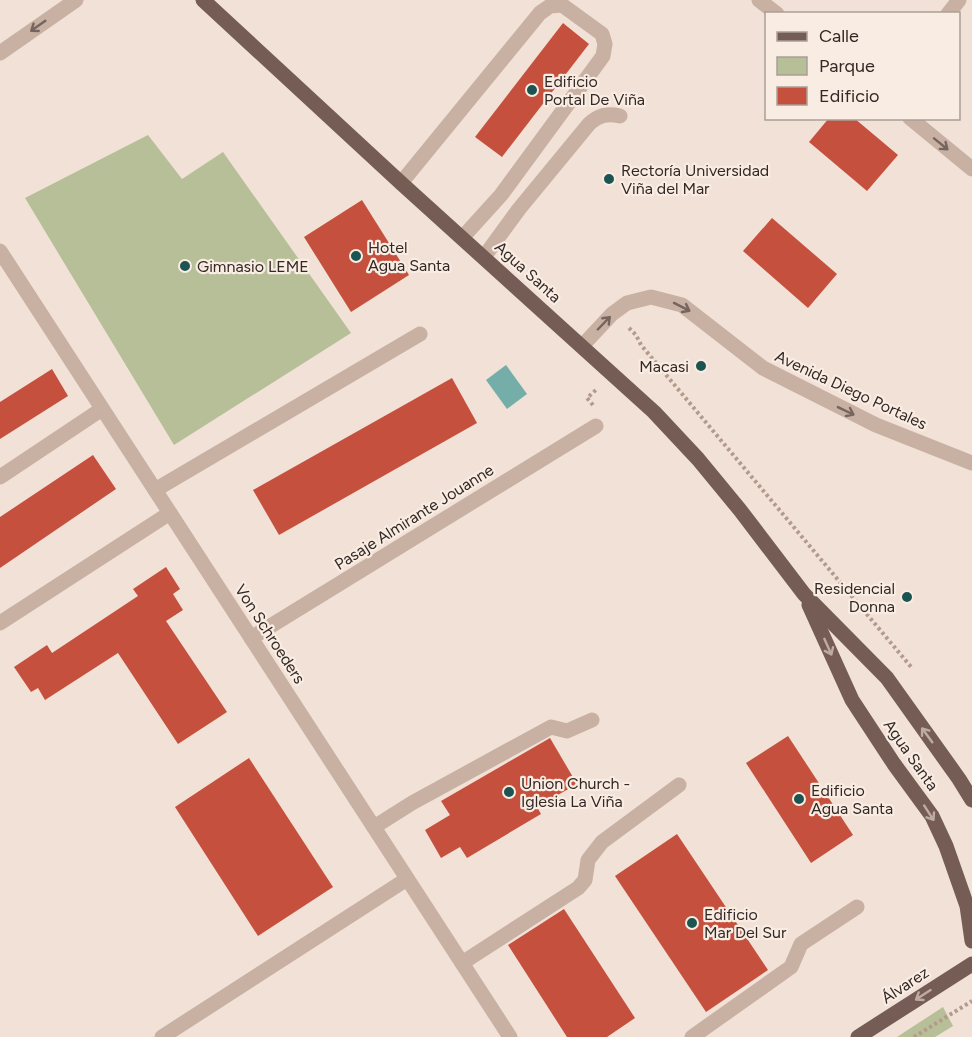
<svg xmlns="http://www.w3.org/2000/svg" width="972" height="1037" font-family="Figtree,sans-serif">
<rect width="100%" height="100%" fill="#f1e1d6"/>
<!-- green -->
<g fill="#b6bf97">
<polygon points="148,135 182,179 223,152 351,333 174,445 25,198"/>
<polygon points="943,1007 953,1026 935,1037 897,1037"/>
</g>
<!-- water -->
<polygon fill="#75ada9" points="506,365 527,394 507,409 486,380"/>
<!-- building -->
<g fill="#c6503e">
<polygon points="563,23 589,44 502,157 475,137"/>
<polygon points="829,118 854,118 898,155 867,191 809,142"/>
<polygon points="362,200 409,275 351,312 304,237"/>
<polygon points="772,218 837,274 808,308 743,251"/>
<polygon points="52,369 68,396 0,439 0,402"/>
<polygon points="452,378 477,423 279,535 253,490"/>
<polygon points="93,455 116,489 0,568 0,517"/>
<polygon points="166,567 180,589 173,594 183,610 166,621 227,712 178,744 118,653 45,700 38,688 31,692 14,667 47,645 52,653 138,596 133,589"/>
<polygon points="788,736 853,835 811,863 746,763"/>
<polygon points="550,738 577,784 537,807 541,814 467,858 460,847 441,858 425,830 450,815 441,801"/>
<polygon points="249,758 333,887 258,936 175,807"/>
<polygon points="677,834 768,970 706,1012 615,876"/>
<polygon points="564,909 635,1018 607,1037 567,1037 508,945"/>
</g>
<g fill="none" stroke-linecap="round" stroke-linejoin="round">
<!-- path -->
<g stroke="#b4998d" stroke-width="4" stroke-dasharray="3 3" stroke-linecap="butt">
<polyline points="629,328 636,335 641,345 912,668"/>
<polyline points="593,405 587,398 597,389"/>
<polyline points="914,1037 972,1001"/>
</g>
<!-- lane -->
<g stroke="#c8b0a3" stroke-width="15">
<polyline points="401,183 540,13 550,6 562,5 602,34 605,44 603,56 501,195 462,238"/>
<path d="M484 257 519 209 589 124C599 115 607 113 620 116"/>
<polyline points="0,477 102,409"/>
<polyline points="155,490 420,334"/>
<polyline points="0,623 170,513"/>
<polyline points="374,827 412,803 551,727 567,731 592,720"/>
<polyline points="462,963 578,888 585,880 588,860 602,842 679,785"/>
<polyline points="162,1037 407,879"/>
<polyline points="692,1037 791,967 801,944 857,907"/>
</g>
<!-- street -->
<g stroke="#c8b0a3" stroke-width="15">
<polyline points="759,0 777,14"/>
<polyline points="948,14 959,0"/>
<polyline points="0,53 76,0"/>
<polyline points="910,118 972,169"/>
<polyline points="0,251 510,1037"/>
<polyline points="583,345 612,314 627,303 651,297 682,305 763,368 876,425 972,463"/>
<polyline points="251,638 596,426"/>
</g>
<!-- primary -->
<g stroke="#755d56" stroke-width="15">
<polyline points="203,0 401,183 654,412 698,459 740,510 804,594 887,678 959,779 972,800"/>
<polyline points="809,605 852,700 894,764 932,816 946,846 967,906 972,941"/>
<polyline points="858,1037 972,964"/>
</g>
</g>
<!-- one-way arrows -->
<defs><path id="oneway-shaft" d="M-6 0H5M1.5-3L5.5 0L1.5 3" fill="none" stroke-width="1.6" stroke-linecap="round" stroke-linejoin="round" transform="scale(1.5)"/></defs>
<g stroke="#76655e">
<use href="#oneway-shaft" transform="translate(38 26) rotate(145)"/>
<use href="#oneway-shaft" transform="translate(941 144) rotate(39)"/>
<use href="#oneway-shaft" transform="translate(682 307) rotate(27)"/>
<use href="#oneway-shaft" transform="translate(604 323) rotate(-46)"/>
<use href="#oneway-shaft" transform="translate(846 411) rotate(26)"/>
</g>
<g stroke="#beaca3">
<use href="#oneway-shaft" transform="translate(828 647) rotate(66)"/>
<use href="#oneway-shaft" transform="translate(927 735) rotate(-126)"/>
<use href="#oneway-shaft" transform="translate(929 813) rotate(57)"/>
<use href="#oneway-shaft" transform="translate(923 995) rotate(147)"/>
</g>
<!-- markers -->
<g fill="#1b5451" stroke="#f9ece2" stroke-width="2">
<circle cx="532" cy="90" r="6"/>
<circle cx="609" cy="179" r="6"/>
<circle cx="356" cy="256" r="6"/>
<circle cx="185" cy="266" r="6"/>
<circle cx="701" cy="366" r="6"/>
<circle cx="907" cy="597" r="6"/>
<circle cx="509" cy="792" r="6"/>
<circle cx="799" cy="799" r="6"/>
<circle cx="692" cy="923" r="6"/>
</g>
<g text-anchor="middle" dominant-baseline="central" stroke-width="4.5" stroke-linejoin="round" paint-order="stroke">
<!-- poi labels -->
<g font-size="16" fill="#332825" stroke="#f9ece2" text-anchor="start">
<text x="544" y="81">Edificio<tspan x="544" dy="18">Portal De Viña</tspan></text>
<text x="621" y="170">Rectoría Universidad<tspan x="621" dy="18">Viña del Mar</tspan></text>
<text x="368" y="247">Hotel<tspan x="368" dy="18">Agua Santa</tspan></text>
<text x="197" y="266">Gimnasio LEME</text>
<text x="689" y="366" text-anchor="end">Macasi</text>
<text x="895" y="588" text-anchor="end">Residencial<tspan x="895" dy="18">Donna</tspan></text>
<text x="521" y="783">Union Church -<tspan x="521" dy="18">Iglesia La Viña</tspan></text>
<text x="811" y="790">Edificio<tspan x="811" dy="18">Agua Santa</tspan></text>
<text x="704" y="914">Edificio<tspan x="704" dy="18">Mar Del Sur</tspan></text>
</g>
<!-- street labels -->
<g font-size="16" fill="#332825" stroke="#f9ece2">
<text transform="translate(528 272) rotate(42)">Agua Santa</text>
<text transform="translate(851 390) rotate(25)">Avenida Diego Portales</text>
<text transform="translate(414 517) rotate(-32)">Pasaje Almirante Jouanne</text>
<text transform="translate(270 634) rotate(57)">Von Schroeders</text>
<text transform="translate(911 755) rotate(55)">Agua Santa</text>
<text transform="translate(905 985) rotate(-33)">Álvarez</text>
</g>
</g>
<!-- legend -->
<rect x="765" y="12" width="195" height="108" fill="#f9ece2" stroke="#aa9e96" stroke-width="1.5"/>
<rect x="777" y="32" width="30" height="9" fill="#755d56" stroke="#aa9e96" stroke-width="1.5"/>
<text x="819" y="42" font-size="18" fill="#332825">Calle</text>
<rect x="777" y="57" width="30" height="18" fill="#b6bf97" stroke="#aa9e96" stroke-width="1.5"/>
<text x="819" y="72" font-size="18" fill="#332825">Parque</text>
<rect x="777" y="87" width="30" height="18" fill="#c6503e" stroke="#aa9e96" stroke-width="1.5"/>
<text x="819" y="102" font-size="18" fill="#332825">Edificio</text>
</svg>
